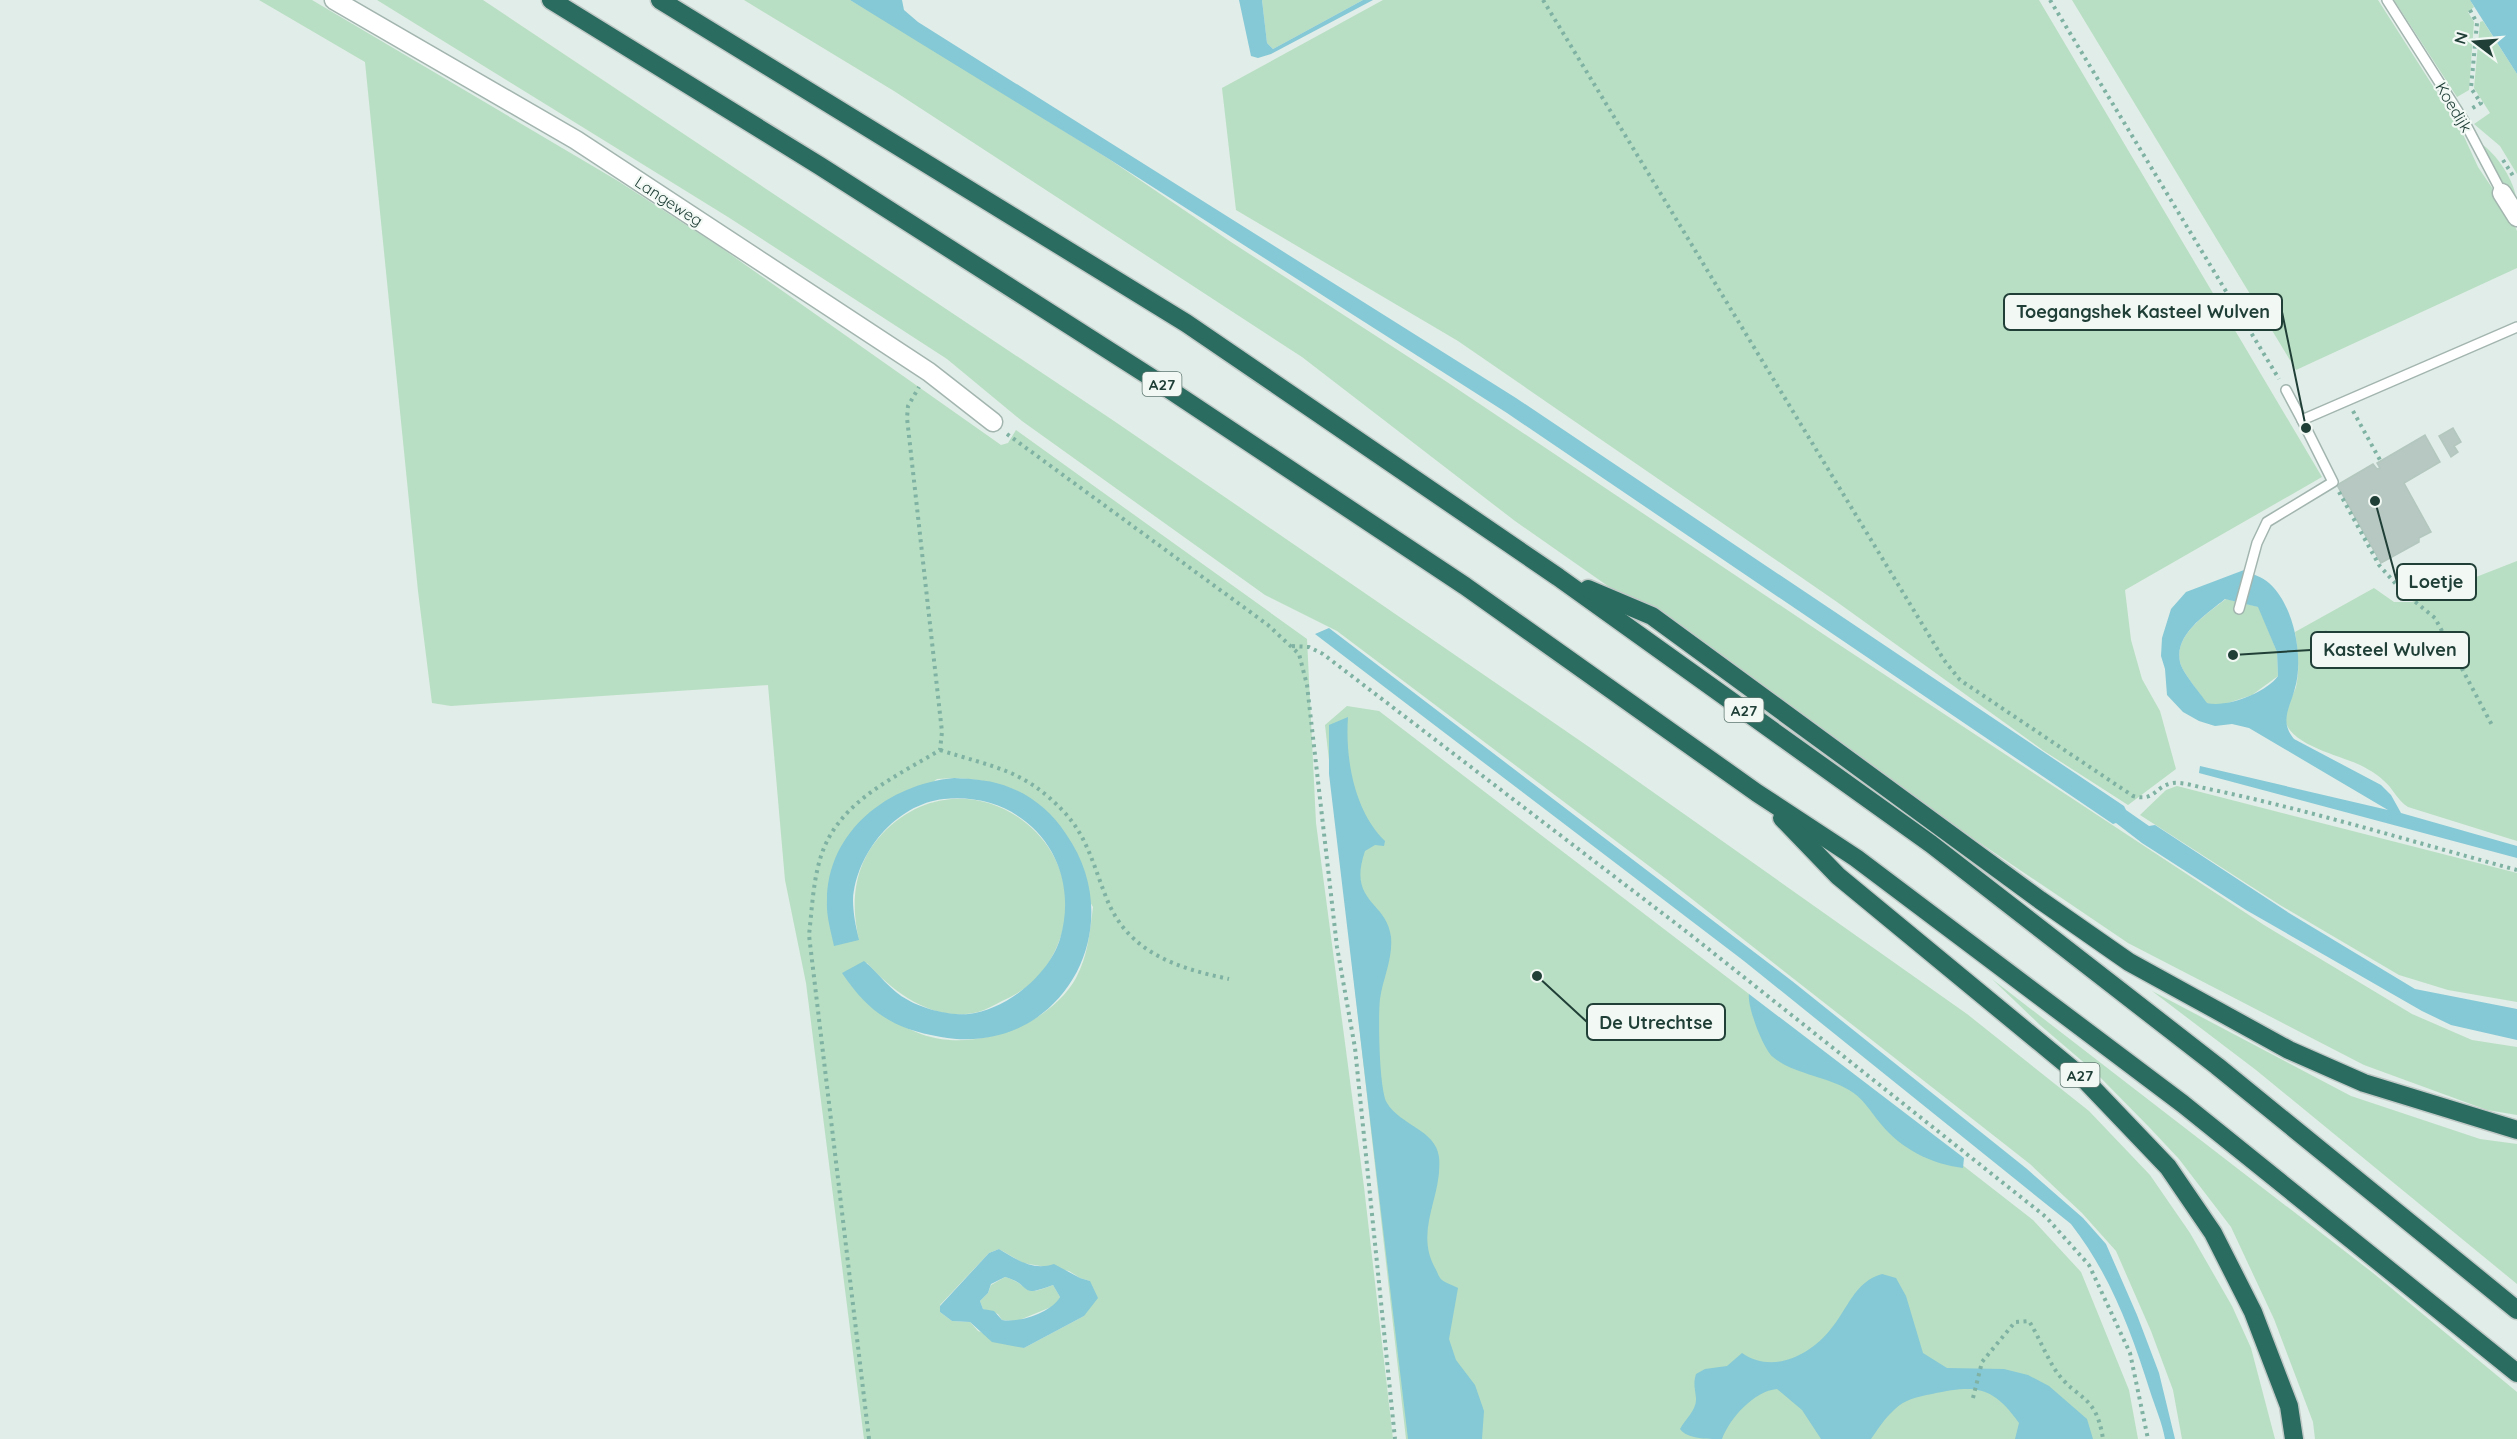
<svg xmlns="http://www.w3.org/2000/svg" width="2517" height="1439" font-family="Quicksand,sans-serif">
<rect width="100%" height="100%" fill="#e1ede8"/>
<!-- green -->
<g fill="#b8dfc3" fill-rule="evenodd">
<path d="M259 0H312L618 181 720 247 1001 445 1008 443 1016 430 1307 639 1316 823 1364 1187 1393 1439H864L806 983 785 880 768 685 451 706 432 703 418 591 365 62ZM954 778C982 779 1005 784 1029 798L1093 907C1090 931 1088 956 1076 978 1048 1028 968 1055 916 1032 885 1019 860 1001 843 973L867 963C894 993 934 1023 978 1012 986 1010 994 1005 1002 1001 1018 994 1035 983 1045 968 1121 857 974 738 882 834 854 864 850 902 859 940L837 855 937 779ZM999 1249 1023 1263 1069 1271 1080 1278 1090 1281 1084 1316 1024 1348 978 1331 970 1322 952 1321 940 1312V1305L989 1253Z"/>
<polygon points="377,0 483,0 1114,421 1592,749 1967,1014 2089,1111 2150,1175 2190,1233 2232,1306 2251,1348 2275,1439 2182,1439 2173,1390 2151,1331 2116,1251 2082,1213 2030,1164 1669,881 1337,631 1265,595 1022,421 947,359 728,217"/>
<polygon points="744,0 850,0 888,22 1109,159 1231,242 1444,380 1832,640 2264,925 2412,1014 2472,1040 2517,1047 2517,1115 2487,1110 2364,1065 2128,943 1822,736 1515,521 1302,357 894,91"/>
<polygon points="1262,0 1363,0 1273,49 1267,43"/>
<polygon points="1383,0 2039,0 2322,477 2125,590 2131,640 2142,679 2160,711 2176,769 2128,805 2044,751 1837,602 1458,341 1236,210 1222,88"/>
<polygon points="2072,0 2378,0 2461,130 2478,167 2507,210 2517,231 2517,268 2296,370"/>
<polygon points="2394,0 2470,0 2474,7 2468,12 2474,22 2469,90 2457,97"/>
<polygon points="2483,21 2517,74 2517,174 2500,146 2474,124 2490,113 2474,88 2480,22"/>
<path d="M2483 145C2500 158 2517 185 2517 206L2498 179Z"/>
<path d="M2517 561V841L2408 807C2397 800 2393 788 2383 780 2377 774 2368 769 2360 765 2341 756 2285 744 2285 717 2285 708 2293 696 2296 687 2300 669 2298 650 2295 632L2374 588 2394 602H2412Z"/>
<path d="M2226 599 2259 607 2277 652 2278 676 2252 695 2219 706 2206 703C2200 693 2182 672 2180 662 2174 634 2207 614 2226 599Z"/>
<polygon points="1347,706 1379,711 1749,994 1749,999 2033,1220 2081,1272 2129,1390 2138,1439 1406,1439 1325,725"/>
<polygon points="2177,786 2517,873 2517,1002 2448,990 2399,975 2280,905 2140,815 2166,790"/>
<polygon points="1992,979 2373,1273 2517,1392 2517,1439 2315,1439 2313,1422 2274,1319 2231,1227 2179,1159 2150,1128 2095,1072 2040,1025"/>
<polygon points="2152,991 2351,1096 2480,1139 2517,1144 2517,1284 2256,1070"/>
<path d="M1005 1277C1033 1285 1019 1299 1053 1285L1060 1297 1056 1305 1017 1321 1002 1320 998 1314 983 1309 980 1301 988 1293 991 1285Z"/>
</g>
<!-- water -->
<g fill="#85c8d6" fill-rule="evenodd">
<polygon points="850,0 902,0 904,10 918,22 1516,398 2124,806 2126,810 2149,826 2155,825 2289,913 2415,989 2517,1009 2517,1040 2451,1025 2422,1011 2246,910 2142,843 2116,823 2113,824 1507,413 1109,159"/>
<polygon points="1239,0 1262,0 1267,43 1273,49 1363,0 1373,0 1271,54 1258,58 1251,56"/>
<polygon points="2470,0 2517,0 2517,74"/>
<path d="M2244 570C2251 574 2263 577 2269 583 2294 605 2304 657 2295 688 2290 708 2279 721 2294 739L2381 785 2391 795 2401 813 2517 846V858L2199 773 2200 766 2388 810 2249 728 2232 724 2215 726 2199 721 2183 712 2167 695 2165 669 2161 656 2162 638 2171 609 2186 592ZM2225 599 2258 607 2277 652 2278 676C2266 693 2226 708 2207 703 2200 693 2182 672 2180 662 2174 634 2207 614 2225 599Z"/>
<path d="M1329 628 1792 981 2027 1169 2083 1218 2106 1244 2137 1315 2159 1373 2175 1439H2165C2162 1422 2155 1407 2150 1391 2131 1331 2110 1274 2071 1224L1744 961 1315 634Z"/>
<path d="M1348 717C1345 758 1354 811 1385 841L1384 846 1375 845 1365 851C1347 903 1387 901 1391 937 1393 959 1383 978 1380 999 1378 1016 1379 1090 1387 1103 1400 1125 1436 1130 1439 1157 1443 1196 1414 1230 1435 1268 1437 1271 1439 1278 1442 1280 1445 1283 1453 1285 1458 1288L1449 1339 1456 1360 1475 1385 1484 1411 1482 1439H1408L1329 774V725Z"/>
<path d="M954 778C973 779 993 780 1011 788 1034 797 1053 814 1066 834 1133 929 1059 1058 941 1037 894 1029 869 1013 842 973L864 961C879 973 890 991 908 1000 923 1009 952 1016 969 1014 1006 1010 1049 975 1060 939 1083 861 1026 791 944 799 896 804 856 853 853 900 853 913 856 928 859 940L834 946C831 932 826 915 827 901 827 831 889 784 954 778Z"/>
<path d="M1749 994 1964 1158 1963 1168C1931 1164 1901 1149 1880 1123 1871 1112 1862 1097 1849 1090 1826 1076 1793 1074 1773 1057 1763 1049 1747 1006 1749 994Z"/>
<path d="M999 1249C1017 1260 1033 1271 1054 1264L1080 1278 1090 1281 1098 1298 1084 1316 1024 1348 992 1342 970 1322 952 1321 940 1312V1306L989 1253ZM1005 1277C1034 1285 1016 1299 1053 1285L1060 1297C1051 1313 1019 1323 1002 1320L994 1311 983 1309 980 1301 988 1293 991 1284Z"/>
<path d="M1882 1274 1896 1278 1906 1296 1923 1353 1947 1368 2004 1369 2028 1375 2049 1386 2087 1419 2093 1439H2015L2019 1423C1992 1385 1975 1385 1932 1394 1917 1397 1905 1399 1894 1410 1885 1418 1878 1429 1871 1439H1821L1802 1410 1777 1389C1754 1391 1730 1418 1722 1439 1707 1439 1687 1439 1680 1429 1685 1419 1697 1410 1696 1398 1695 1388 1693 1384 1696 1374L1705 1369 1727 1366 1742 1353C1772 1374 1809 1356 1830 1330 1848 1309 1854 1282 1882 1274Z"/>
</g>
<!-- building -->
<g fill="#b6c8c1" stroke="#b3c7bf" stroke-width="1.5">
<polygon points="2453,428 2461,442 2454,446 2458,452 2451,457 2439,436"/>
<polygon points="2425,435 2440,462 2404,483 2431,532 2419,538 2419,542 2381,563 2337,485 2373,464 2377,469 2380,468 2377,463"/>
<polygon points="2326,631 2332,646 2318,651 2312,637"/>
</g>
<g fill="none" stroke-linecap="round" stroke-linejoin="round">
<!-- service casing -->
<g stroke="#a3b5af" stroke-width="12">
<g id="service">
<polyline points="2387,0 2464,121 2502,193"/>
<polyline points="2286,390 2302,420 2517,327"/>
<polyline points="2239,609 2257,543 2267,522 2333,482 2302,420"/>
</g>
</g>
<!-- minor casing -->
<g stroke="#a3b5af" stroke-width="21">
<g id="minor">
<polyline points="334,0 576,140 929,372 993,422"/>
<polyline points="2502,193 2517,217"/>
</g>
</g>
<!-- motorway casing -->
<g stroke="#c1c9c7" stroke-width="21">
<g id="motorway">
<polyline points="551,0 820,166 1152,378 1465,586 1757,793 1856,858 2183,1104 2517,1373"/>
<polyline points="660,0 1186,323 1558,577 1931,844 2217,1066 2517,1310"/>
<polyline points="1588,589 1652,616 2040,900 2129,962 2289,1050 2364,1083 2517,1130"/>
<polyline points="1782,818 1838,876 2083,1078 2168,1167 2213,1233 2253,1312 2289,1406 2294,1439"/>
</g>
</g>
<!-- path -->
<g stroke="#7fb2a3" stroke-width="4" stroke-dasharray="3 4.5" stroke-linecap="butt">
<path d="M1543 0 1944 660 1960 680 2133 796C2156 802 2154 786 2173 783 2182 782 2195 786 2204 788 2310 810 2413 842 2517 870"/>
<polyline points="2050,0 2279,379"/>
<polyline points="2470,10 2477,23 2471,88 2481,103 2471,109"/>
<polyline points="2503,160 2515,179"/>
<polyline points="2353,411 2380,460"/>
<polyline points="1007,434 1268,625 1299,654 1307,685 1337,947 1355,1048 1395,1439"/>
<polyline points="2339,492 2379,565 2402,591 2435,618 2493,727"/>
<polyline points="1292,646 1309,647 1323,654 1687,932 2046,1217 2089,1265 2130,1353 2148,1439"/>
<path d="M940 750C992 767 1024 769 1064 812 1087 836 1094 867 1106 897 1127 952 1176 968 1229 979"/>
<path d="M1973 1398 1982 1362 2015 1322 2029 1321C2039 1337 2046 1356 2056 1371 2077 1401 2096 1393 2103 1439"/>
<path d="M869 1439 809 935C812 909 813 881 821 856 839 801 894 778 940 750L942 732 907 418 908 406 919 387"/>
</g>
<!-- service -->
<use href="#service" stroke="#fff" stroke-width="9"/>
<!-- minor -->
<use href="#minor" stroke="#fff" stroke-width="18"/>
<!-- motorway -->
<use href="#motorway" stroke="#2a6d60" stroke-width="18"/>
</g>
<g text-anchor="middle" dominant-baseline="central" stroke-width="4.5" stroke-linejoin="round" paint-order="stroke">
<!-- shield labels -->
<g fill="#f2f9f5" stroke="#5f7770" stroke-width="1.5">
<rect x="1142.5" y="372" width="39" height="24" rx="4.5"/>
<rect x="1724.5" y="698" width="39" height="24" rx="4.5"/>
<rect x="2060.5" y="1063" width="39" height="24" rx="4.5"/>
</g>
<g font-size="15" font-weight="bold" fill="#203f37">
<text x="1162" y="384">A27</text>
<text x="1744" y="710">A27</text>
<text x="2080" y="1075">A27</text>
</g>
<!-- street labels -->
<g font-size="16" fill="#203f37" stroke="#f2f9f5">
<text transform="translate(2454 107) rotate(59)">Koedijk</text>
<text transform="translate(669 201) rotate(33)">Langeweg</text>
</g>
</g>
<!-- callouts -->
<path fill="none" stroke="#203f37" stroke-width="2" d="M2306 428L2282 312M2375 501L2397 582M2233 655L2311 650M1537 976L1587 1022"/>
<g fill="#203f37" stroke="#f2f9f5" stroke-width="2">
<circle cx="2306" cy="428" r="6"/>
<circle cx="2375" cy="501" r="6"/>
<circle cx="2233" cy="655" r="6"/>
<circle cx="1537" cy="976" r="6"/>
</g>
<g fill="#f2f9f5" stroke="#203f37" stroke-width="2">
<rect x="2004" y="294" width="278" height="36" rx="6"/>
<rect x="2397" y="564" width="79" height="36" rx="6"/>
<rect x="2311" y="632" width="158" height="36" rx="6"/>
<rect x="1587" y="1004" width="138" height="36" rx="6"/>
</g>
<g font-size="18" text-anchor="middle" font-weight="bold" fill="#203f37">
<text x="2143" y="318">Toegangshek Kasteel Wulven</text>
<text x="2436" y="588">Loetje</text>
<text x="2390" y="656">Kasteel Wulven</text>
<text x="1656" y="1029">De Utrechtse</text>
</g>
<!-- north arrow -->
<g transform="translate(2475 42) rotate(286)" stroke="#f2f9f5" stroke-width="4.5" paint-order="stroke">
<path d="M0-4.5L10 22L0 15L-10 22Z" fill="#203f37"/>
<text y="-9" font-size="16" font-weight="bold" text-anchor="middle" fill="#203f37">N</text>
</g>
</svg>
